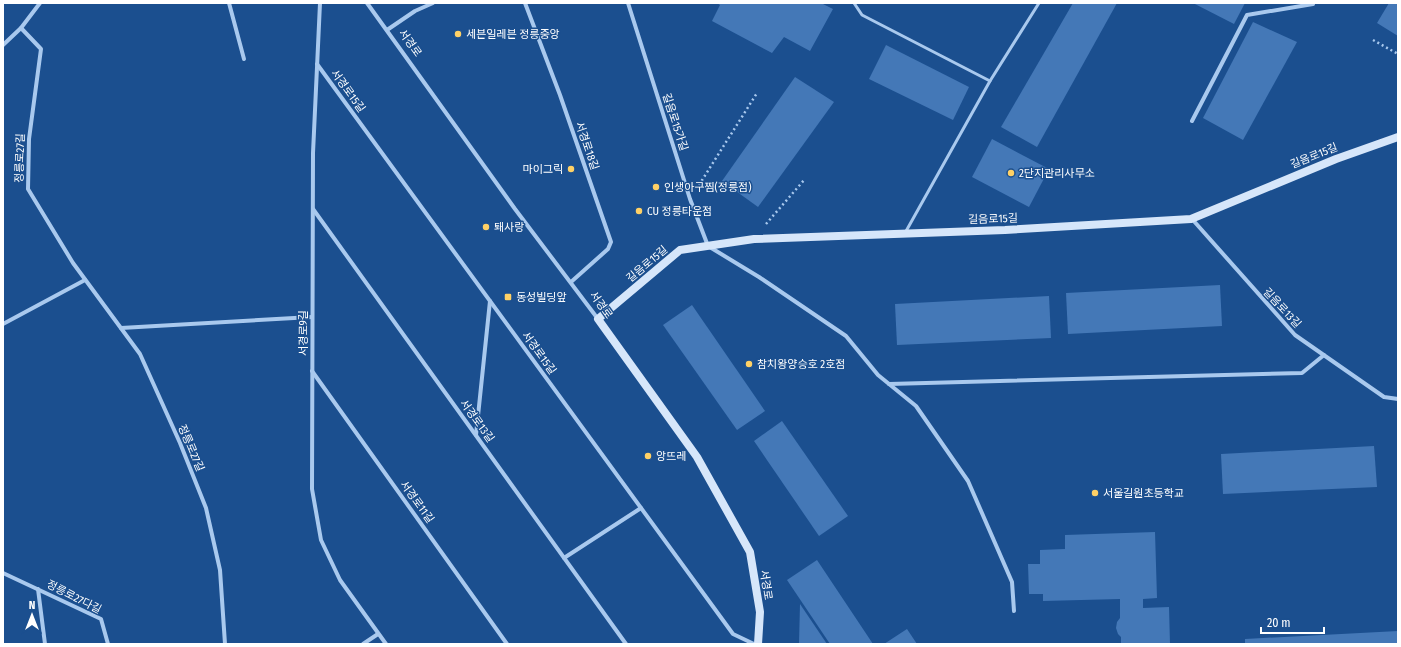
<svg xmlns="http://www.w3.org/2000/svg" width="1401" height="647" font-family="'Fira Sans Condensed','Noto Sans KR',sans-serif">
<rect width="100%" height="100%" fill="#1b4f8f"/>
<!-- building -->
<g fill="#4478b7">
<polygon points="717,3 821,3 833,9 810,51 784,37 772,53 712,21 720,5"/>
<polygon points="1073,3 1117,3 1037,147 1001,127"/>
<polygon points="1193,3 1245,3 1234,24"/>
<polygon points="1389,3 1398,3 1398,36 1377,23"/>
<polygon points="1253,22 1297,42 1243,140 1203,118"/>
<polygon points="886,45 969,87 953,120 869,79"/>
<polygon points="795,77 834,102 758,207 722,181"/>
<polygon points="992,139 1049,169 1029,207 972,177"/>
<polygon points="1220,285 1222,326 1068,334 1066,293"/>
<polygon points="1049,296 1051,338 897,345 895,304"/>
<polygon points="692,305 765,411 737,430 663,325"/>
<polygon points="782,421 848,516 819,536 754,441"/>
<polygon points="1374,446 1377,487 1223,494 1221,454"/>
<polygon points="1155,532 1157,598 1143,599 1143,608 1169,607 1170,644 1121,644 1121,637 1118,634 1116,628 1117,622 1120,618 1120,599 1043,601 1043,594 1029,594 1028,564 1040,564 1040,550 1065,549 1065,535"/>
<polygon points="817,560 873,644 830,644 787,580"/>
<polygon points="800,604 827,644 799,644"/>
<polygon points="907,629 917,644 884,644"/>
<polygon points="1398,631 1398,644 1245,644 1245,639"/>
</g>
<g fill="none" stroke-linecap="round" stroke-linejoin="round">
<!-- path -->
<g stroke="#a9c9ee" stroke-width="2.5" stroke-dasharray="2 3" stroke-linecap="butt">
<polyline points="1373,40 1398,54"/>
<polyline points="699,185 757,93"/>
<polyline points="766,224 805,179"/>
</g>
<!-- lane -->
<g stroke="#a9c9ee" stroke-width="3">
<polyline points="854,3 862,15 990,81"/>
<polyline points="905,233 990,81 1039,3"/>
</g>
<!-- street -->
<g stroke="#a9c9ee" stroke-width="4">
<polyline points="229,3 244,59"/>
<polyline points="320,3 313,153 312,489 321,540 340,580 386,644"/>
<polyline points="367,3 515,209 598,319"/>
<polyline points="525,3 560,95 611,242 608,249 571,282"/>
<polyline points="628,3 690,199 708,246 759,277 846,336 878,375 916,406 968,481 1012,582 1014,611"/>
<polyline points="21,28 41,49 29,139 28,189 73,263 140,354 180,443 206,508 220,570 225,644"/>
<polyline points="387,30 415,11 433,3"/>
<polyline points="3,45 21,28 40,3"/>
<polyline points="317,64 733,634 754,644"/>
<polyline points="1192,121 1247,15 1313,4"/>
<polyline points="313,209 626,644"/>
<polyline points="1192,219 1295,335 1384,397 1398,399"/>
<polyline points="3,324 85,280"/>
<polyline points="121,328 312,317"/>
<polyline points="312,371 507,644"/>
<polyline points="889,384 1302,373 1324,355"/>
<polyline points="476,435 490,301"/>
<polyline points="564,558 641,508"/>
<polyline points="3,573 101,619 108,644"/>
<polyline points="38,589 45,644"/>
<polyline points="363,644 378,634"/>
</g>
<!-- secondary -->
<polyline stroke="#d6e6fa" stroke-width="8" points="758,644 760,612 750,552 697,457 598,319 680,250 754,239 1005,230 1191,219 1336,159 1398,137"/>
</g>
<!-- markers -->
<g fill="#ffd166" stroke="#1b4f8f" stroke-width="1.5">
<circle cx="458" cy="34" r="4"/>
<circle cx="571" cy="169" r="4"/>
<circle cx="1011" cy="173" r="4"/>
<circle cx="656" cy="187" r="4"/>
<circle cx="639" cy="211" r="4"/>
<circle cx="486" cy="227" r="4"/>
<rect x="504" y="293" width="8" height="8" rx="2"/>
<circle cx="749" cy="364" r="4"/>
<circle cx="648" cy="456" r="4"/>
<circle cx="1095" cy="493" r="4"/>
</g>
<g text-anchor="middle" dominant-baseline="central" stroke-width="3" stroke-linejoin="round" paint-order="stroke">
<!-- poi labels -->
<g font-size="11" fill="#fff" stroke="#1b4f8f" text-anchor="start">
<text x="466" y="34">세븐일레븐 정릉중앙</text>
<text x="563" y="169" text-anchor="end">마이그릭</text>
<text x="1019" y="173">2단지관리사무소</text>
<text x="664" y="187">인생아구찜(정릉점)</text>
<text x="647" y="211">CU 정릉타운점</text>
<text x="494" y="227">퇘사랑</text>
<text x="516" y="297">동성빌딩앞</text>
<text x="757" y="364">참치왕양승호 2호점</text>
<text x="656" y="456">앙뜨레</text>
<text x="1103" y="493">서울길원초등학교</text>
</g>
<!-- street labels -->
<g font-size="11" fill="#fff" stroke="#1b4f8f">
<text transform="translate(410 43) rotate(54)">서경로</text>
<text transform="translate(348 91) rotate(54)">서경로15길</text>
<text transform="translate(675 122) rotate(72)">길음로15가길</text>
<text transform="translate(587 146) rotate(71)">서경로18길</text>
<text transform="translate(1314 156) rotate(-22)">길음로15길</text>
<text transform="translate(20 158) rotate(-88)">정릉로27길</text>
<text transform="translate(993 219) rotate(-2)">길음로15길</text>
<text transform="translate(647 264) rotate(-40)">길음로15길</text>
<text transform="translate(601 305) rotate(54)">서경로</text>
<text transform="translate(1282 308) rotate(47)">길음로13길</text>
<text transform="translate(303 333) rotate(-90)">서경로9길</text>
<text transform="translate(539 353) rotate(54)">서경로15길</text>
<text transform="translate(477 421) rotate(54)">서경로13길</text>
<text transform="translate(191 448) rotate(67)">정릉로27길</text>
<text transform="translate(417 502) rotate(54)">서경로11길</text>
<text transform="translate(766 585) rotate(81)">서경로</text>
<text transform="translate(74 597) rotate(27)">정릉로27다길</text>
</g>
</g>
<!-- border -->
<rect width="1401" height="647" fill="none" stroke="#ffffff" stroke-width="8"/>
<!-- north arrow -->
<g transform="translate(32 615)" stroke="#1b4f8f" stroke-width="3" paint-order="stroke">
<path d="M0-3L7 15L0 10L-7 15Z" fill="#ffffff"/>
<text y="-6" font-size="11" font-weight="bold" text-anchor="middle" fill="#ffffff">N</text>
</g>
<!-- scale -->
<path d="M1261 627v6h63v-6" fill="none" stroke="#ffffff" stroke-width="2"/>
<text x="1267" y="627" font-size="12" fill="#ffffff" stroke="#1b4f8f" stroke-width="3" paint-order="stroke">20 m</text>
</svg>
